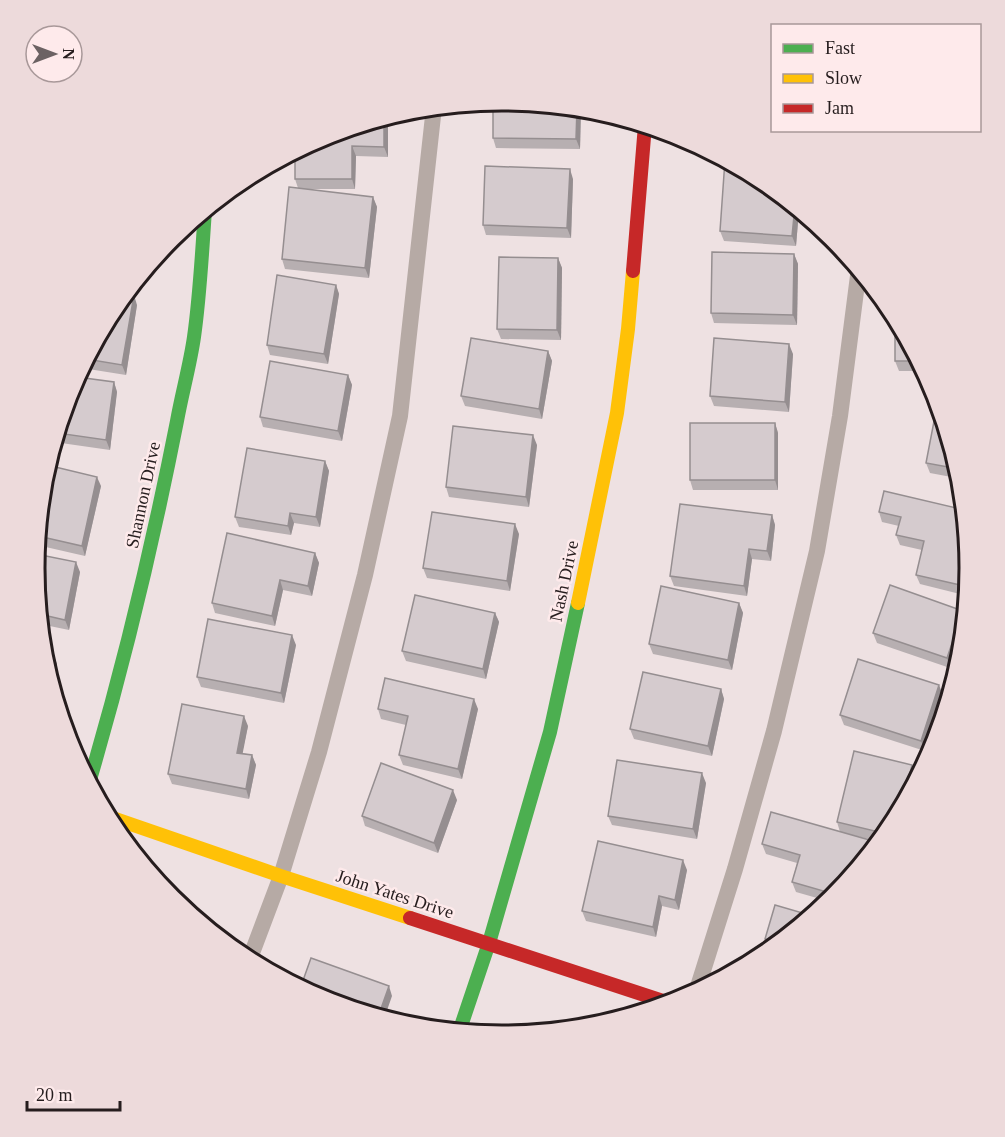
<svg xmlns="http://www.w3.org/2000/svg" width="1005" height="1137" font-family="'Times New Roman',serif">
<rect width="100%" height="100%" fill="#eee1e2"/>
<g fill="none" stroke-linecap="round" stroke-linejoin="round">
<!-- lane -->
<g stroke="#b6aaa5" stroke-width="16">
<polyline points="249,961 281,876 319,752 365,575 400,416 434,107"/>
<polyline points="696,993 735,869 774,731 817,551 840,416 859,268"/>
</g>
<!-- fast -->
<g stroke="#4caf50" stroke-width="14">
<path d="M89 783C124 664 153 543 177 421 182 393 190 365 194 337 200 295 202 252 205 210"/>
<polyline points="459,1032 489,943 550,732 578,603"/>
</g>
<!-- slow -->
<g stroke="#ffc107" stroke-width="14">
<polyline points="578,603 617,413 628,329 633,271"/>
<polyline points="107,816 281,876 410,918"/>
</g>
<!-- jam -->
<g stroke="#c62828" stroke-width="14">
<polyline points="633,271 645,125"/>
<polyline points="410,918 672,1004"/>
</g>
</g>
<!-- wall -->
<g fill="#b7afb1">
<polygon points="503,100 581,108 580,149 496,148 493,138"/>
<polygon points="388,118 388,157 356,156 355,189 301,189 373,197 377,207 369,278 285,269 282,259 298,188 295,179"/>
<polygon points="573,179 571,238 486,235 483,225"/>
<polygon points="799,210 796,246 724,241 720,231"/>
<polygon points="794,254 798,264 797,325 714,323 711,313"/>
<polygon points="558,258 562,268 561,340 501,339 497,329"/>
<polygon points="336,285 339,294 328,364 270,355 267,345"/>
<polygon points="137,305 126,375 82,368 114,308"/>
<polygon points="901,326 925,371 899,371 895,361"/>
<polygon points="548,351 552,361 542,419 465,406 461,396"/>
<polygon points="793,354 789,412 714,406 710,396"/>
<polygon points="348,375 352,385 342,441 263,427 260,417"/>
<polygon points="114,382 117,392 110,450 54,442 70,389"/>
<polygon points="943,417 962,478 962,479 930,473 926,463"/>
<polygon points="775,423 778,433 778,490 693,490 690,480"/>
<polygon points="537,445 529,507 449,497 446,487"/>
<polygon points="325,461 329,471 320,527 294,523 291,535 239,527 235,517"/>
<polygon points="44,477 101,486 85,556 37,545"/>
<polygon points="965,510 970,569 968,596 920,584 916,575 922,550 900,545 896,535 899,526 882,522 879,512"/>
<polygon points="772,515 775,525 771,561 752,559 747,596 674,586 670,576"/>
<polygon points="519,534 510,591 427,578 423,568"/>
<polygon points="315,553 319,563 312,596 283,590 275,626 215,613 212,603"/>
<polygon points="34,568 80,572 69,630 40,624"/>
<polygon points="739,603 743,613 732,670 653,654 649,644"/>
<polygon points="963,611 950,668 877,643 873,633"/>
<polygon points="495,613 499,622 486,679 406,661 402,651"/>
<polygon points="296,645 284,703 201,687 197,677"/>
<polygon points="721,689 724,699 712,756 634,739 630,729"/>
<polygon points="943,695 925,751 844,725 840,715"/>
<polygon points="378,709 478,709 462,779 403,765 399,755 406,725 381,719"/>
<polygon points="248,726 242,753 252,755 256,765 249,799 172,784 168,774"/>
<polygon points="916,775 891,829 881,842 840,832 837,822"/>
<polygon points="706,783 697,839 612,825 608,816"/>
<polygon points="457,800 438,853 365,826 362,816"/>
<polygon points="880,843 831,902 796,892 792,882 797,863 766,854 762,844"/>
<polygon points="687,870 679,910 662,906 656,937 586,921 582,911"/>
<polygon points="813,916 772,950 769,949 765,939"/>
</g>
<!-- shaded-wall -->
<g fill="#958e90">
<polygon points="577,108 581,108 580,149 576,139"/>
<polygon points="388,117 388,157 384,147 384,118"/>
<polygon points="352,146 356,156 355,189 352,179"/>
<polygon points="570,169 573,179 571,238 567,228"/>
<polygon points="373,197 377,207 369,278 365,268"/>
<polygon points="795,206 798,208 799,210 796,246 792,236"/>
<polygon points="794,254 798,264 797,325 793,315"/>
<polygon points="558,258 562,268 561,340 557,330"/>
<polygon points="336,285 339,294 328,364 324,354"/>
<polygon points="134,295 137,305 126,375 122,365"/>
<polygon points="789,344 793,354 789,412 785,402"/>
<polygon points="548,351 552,361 542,419 539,409"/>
<polygon points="348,375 352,385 342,441 338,431"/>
<polygon points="114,382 117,392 110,450 106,440"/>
<polygon points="775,423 778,433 778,490 775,480"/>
<polygon points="533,435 537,445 529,507 526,497"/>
<polygon points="325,461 329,471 320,527 316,517"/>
<polygon points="97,477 101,486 85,556 82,546"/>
<polygon points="290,513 294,523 291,535 288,526"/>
<polygon points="772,515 775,525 771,561 767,551"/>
<polygon points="515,524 519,534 510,591 507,581"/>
<polygon points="749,549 752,559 747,596 744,586"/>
<polygon points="315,553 319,563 312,596 308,586"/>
<polygon points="76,562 80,572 69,630 65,620"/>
<polygon points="280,580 283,590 275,626 272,616"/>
<polygon points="739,603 743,613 732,670 728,660"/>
<polygon points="963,611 966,618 965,628 950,668 947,658"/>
<polygon points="495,613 499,622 486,679 483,669"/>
<polygon points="292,635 296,645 284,703 281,693"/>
<polygon points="53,654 57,664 51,684 47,673"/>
<polygon points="939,685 943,695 925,751 921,741"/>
<polygon points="721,689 724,699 712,756 708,746"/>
<polygon points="474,699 478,709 462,779 458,769"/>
<polygon points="244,716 248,726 241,762 237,753"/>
<polygon points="252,755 256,765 249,799 246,789"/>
<polygon points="912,765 916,775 912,789 901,811"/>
<polygon points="702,773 706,783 697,839 693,829"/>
<polygon points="453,790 457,800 438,853 434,843"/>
<polygon points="683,860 687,870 679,910 675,900"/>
<polygon points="659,896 662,906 656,937 653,927"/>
<polygon points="389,986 392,996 384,1019 378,1017"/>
</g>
<!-- building -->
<g fill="#d5cbce" stroke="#958e90" stroke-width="1.5">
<polygon points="503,100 577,108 576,139 493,138 493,101"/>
<polygon points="384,118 384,147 352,146 352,179 295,179 295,151 324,136"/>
<polygon points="725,160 763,180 783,196 783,200 788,200 795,206 792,236 720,231"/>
<polygon points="485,166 570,169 567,228 483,225"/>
<polygon points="289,187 373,197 365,268 282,259"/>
<polygon points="712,252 794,254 793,315 711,313"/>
<polygon points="499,257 558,258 557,330 497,329"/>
<polygon points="277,275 336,285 324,354 267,345"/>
<polygon points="126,294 134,295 122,365 86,359 114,308"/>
<polygon points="895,326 901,326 920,361 895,361"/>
<polygon points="471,338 548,351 539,409 461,396"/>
<polygon points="714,338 789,344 785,402 710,396"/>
<polygon points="270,361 348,375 338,431 260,417"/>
<polygon points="77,377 114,382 106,440 57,433 70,389"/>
<polygon points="935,416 943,417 959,469 926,463"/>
<rect x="690" y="423" width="85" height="57"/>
<polygon points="453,426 533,435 526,497 446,487"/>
<polygon points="247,448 325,461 316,517 290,513 288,526 235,517"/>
<polygon points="47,465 97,477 82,546 38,536 44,477"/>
<polygon points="884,491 965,510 970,569 969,587 916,575 924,541 896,535 901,517 879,512"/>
<polygon points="680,504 772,515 767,551 749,549 744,586 670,576"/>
<polygon points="432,512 515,524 507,581 423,568"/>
<polygon points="227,533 315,553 308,586 280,580 272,616 212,603"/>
<polygon points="36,554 76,562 65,620 39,614 34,568"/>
<polygon points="890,585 963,611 947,658 873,633"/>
<polygon points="661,586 739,603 728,660 649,644"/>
<polygon points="415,595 495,613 483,669 402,651"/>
<polygon points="208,619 292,635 281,693 197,677"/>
<polygon points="43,651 53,654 47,673 43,659"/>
<polygon points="858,659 939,685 921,741 840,715"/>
<polygon points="643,672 721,689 708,746 630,729"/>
<polygon points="385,678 474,699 458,769 399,755 408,716 378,709"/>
<polygon points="182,704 244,716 237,753 252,755 246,789 168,774"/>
<polygon points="854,751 912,765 901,811 891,829 887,834 837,822"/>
<polygon points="617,760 702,773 693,829 608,816"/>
<polygon points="381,763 453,790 434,843 362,816"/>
<polygon points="771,812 880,843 837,895 792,882 800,855 762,844"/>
<polygon points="598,841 683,860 675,900 659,896 653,927 582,911"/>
<polygon points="775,905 813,916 780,943 765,939"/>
<polygon points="311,958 389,986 378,1017 323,1001 300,989"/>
</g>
<g text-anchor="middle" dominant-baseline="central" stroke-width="5" stroke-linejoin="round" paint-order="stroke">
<!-- street labels -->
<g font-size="18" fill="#261d1e" stroke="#feeaeb">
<text transform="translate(143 495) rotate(-78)">Shannon Drive</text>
<text transform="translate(564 581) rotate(-78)">Nash Drive</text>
<text transform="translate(395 894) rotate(18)">John Yates Drive</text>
</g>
</g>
<!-- crop -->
<path d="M0 0H1005V1137H0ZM45 568a457 457 0 1 1 914 0a457 457 0 1 1-914 0Z" fill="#eddadb" fill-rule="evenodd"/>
<path fill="none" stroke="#261d1e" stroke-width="3" d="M45 568a457 457 0 1 1 914 0a457 457 0 1 1-914 0Z"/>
<!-- legend -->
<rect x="771" y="24" width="210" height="108" fill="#feeaeb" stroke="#a89899" stroke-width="1.5"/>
<rect x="783" y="44" width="30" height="9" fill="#4caf50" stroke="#a89899" stroke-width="1.5"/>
<text x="825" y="54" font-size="18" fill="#261d1e">Fast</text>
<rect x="783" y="74" width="30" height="9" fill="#ffc107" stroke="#a89899" stroke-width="1.5"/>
<text x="825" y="84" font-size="18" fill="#261d1e">Slow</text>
<rect x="783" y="104" width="30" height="9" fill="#c62828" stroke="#a89899" stroke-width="1.5"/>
<text x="825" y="114" font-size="18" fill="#261d1e">Jam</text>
<!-- north arrow -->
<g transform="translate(54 54) rotate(90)"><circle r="28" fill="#feeaeb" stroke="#a89899" stroke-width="1.5"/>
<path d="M0-4.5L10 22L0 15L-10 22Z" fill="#6c6263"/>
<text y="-9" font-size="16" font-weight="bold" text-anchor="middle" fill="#261d1e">N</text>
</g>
<!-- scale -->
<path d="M27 1101v9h93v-9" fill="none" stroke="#261d1e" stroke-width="3"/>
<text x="36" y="1101" font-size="18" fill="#261d1e" stroke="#feeaeb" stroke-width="4.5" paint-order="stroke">20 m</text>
</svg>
